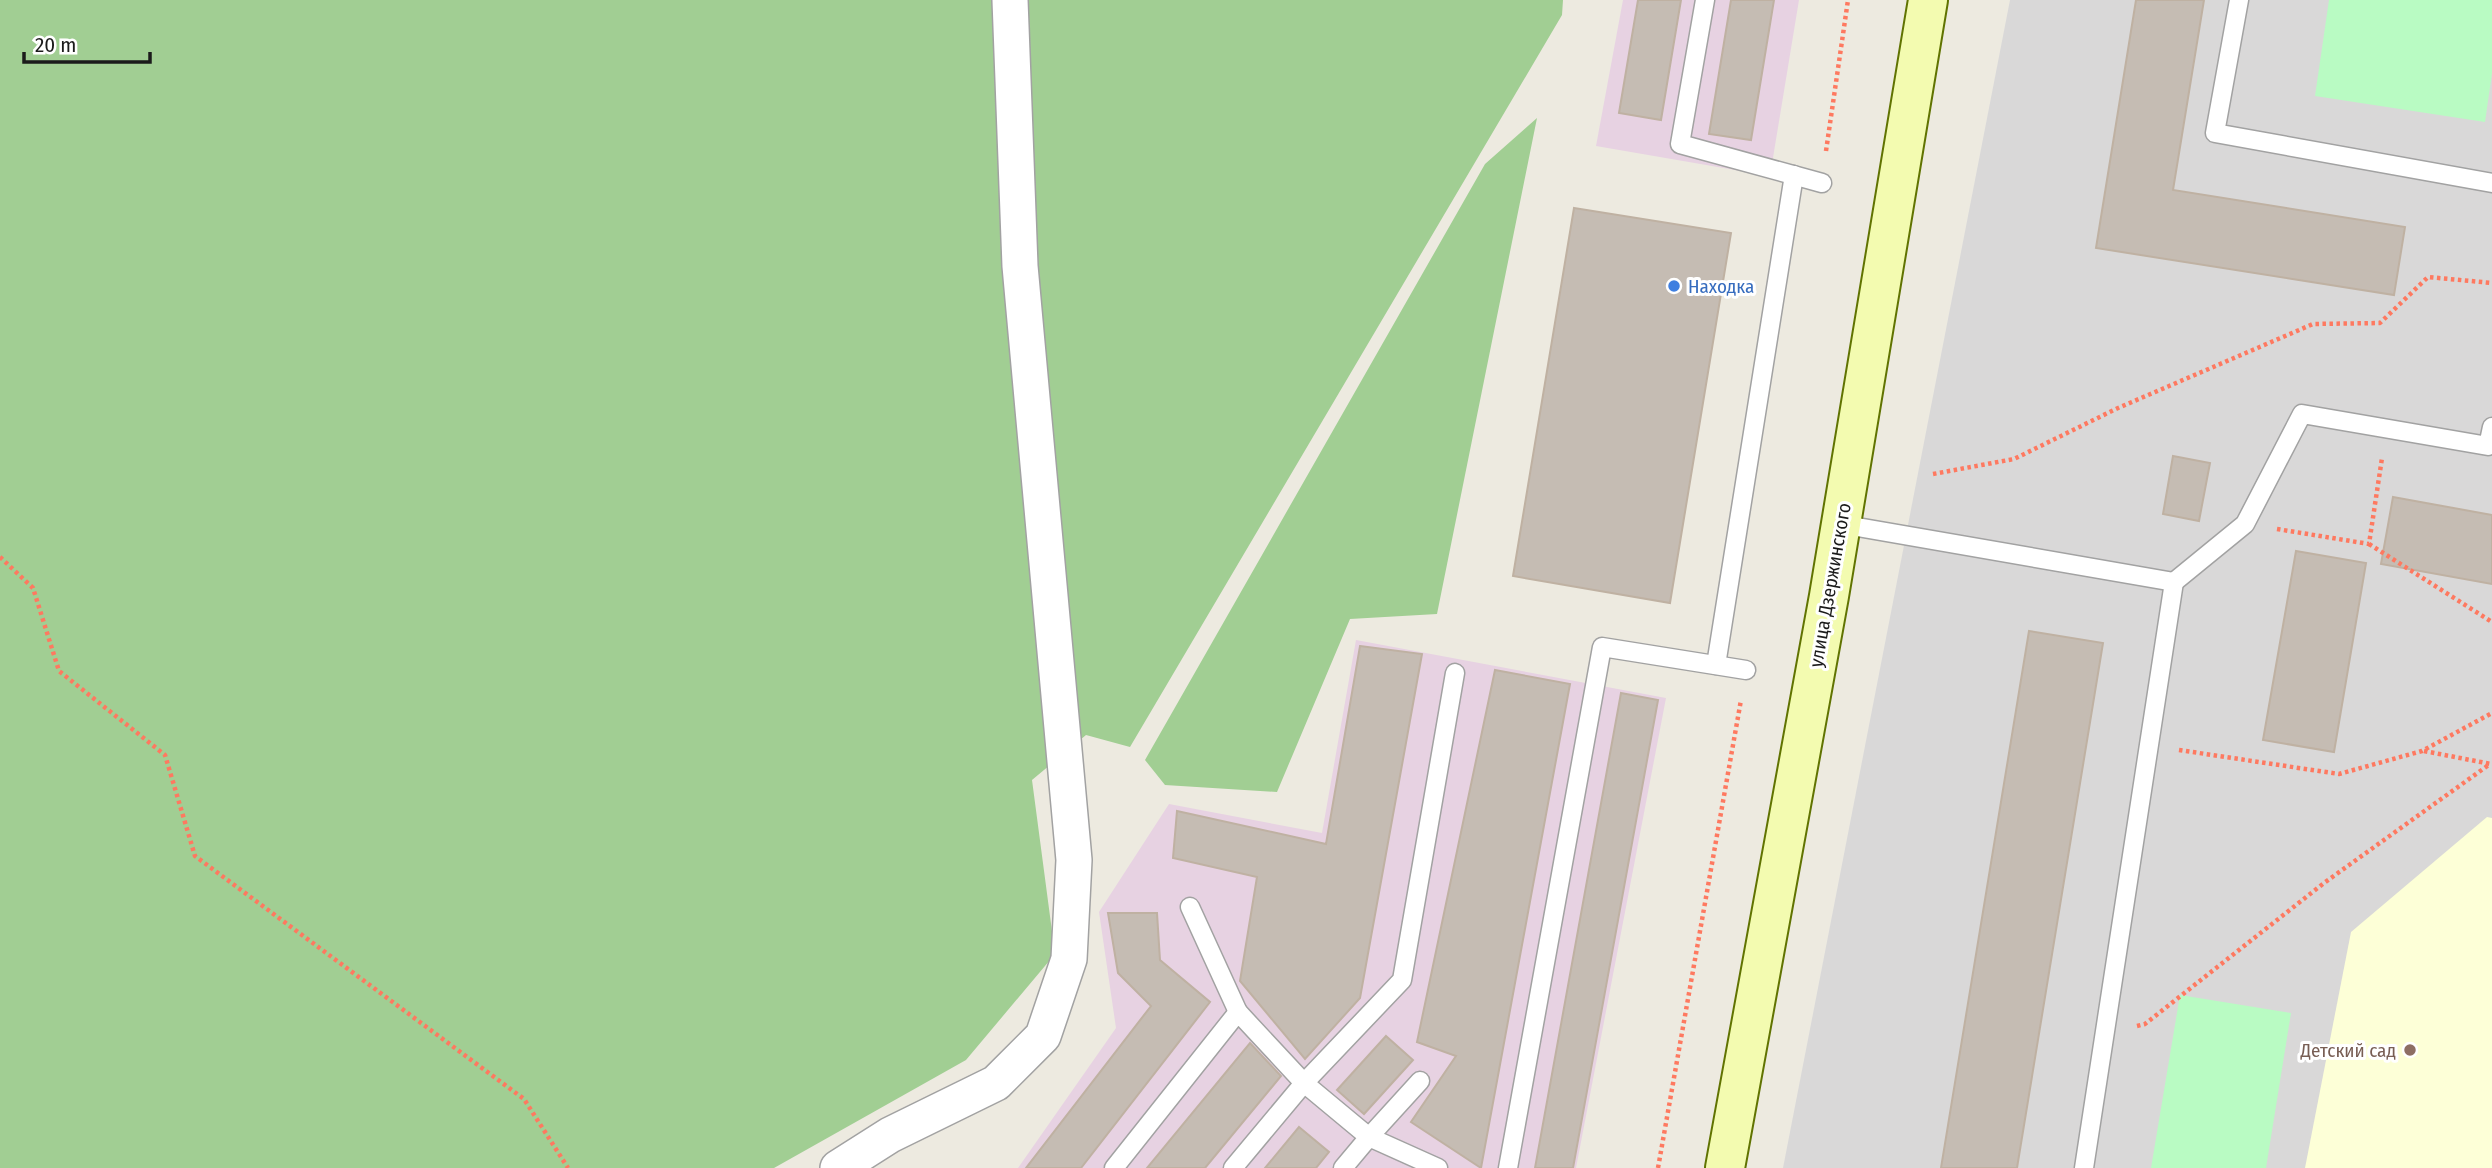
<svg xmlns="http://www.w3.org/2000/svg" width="2492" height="1168" font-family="'Fira Sans Condensed',sans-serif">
<rect width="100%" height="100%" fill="#edeae0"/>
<!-- residential -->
<polygon fill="#d9d8d8" points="2010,0 2492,0 2492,1168 1783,1168"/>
<!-- industrial -->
<g fill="#e7d2e2">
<polygon points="1623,0 1799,0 1770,176 1596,146"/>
<polygon points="1356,640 1666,698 1576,1168 1018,1168 1116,1028 1099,912 1169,804 1322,833"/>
</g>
<!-- education -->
<polygon fill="#fdffd7" points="2487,817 2492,818 2492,1168 2305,1168 2351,932"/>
<!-- forest -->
<g fill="#a1ce93">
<polygon points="0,0 1563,0 1562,15 1130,747 1086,735 1032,780 1055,954 966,1060 774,1168 0,1168"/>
<polygon points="1537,118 1437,614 1350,619 1277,792 1165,785 1145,760 1485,164"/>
</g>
<!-- park -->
<g fill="#b9fbc3">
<polygon points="2329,0 2492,0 2492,73 2485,122 2315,96"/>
<polygon points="2180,995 2291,1013 2266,1168 2151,1168"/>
</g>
<!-- building -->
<g fill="#c5bcb3" stroke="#bfb1a2" stroke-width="2">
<polygon points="1638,0 1681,0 1661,120 1619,113"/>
<polygon points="1731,0 1774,0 1751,140 1709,134"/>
<polygon points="2136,0 2204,0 2173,190 2405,227 2394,295 2096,248"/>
<polygon points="1574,208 1731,233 1670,603 1513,576"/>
<polygon points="2173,456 2210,463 2199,521 2163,514"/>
<polygon points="2393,497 2492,515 2492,584 2381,564"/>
<polygon points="2296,551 2366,563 2334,752 2263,740"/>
<polygon points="2029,631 2103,643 2017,1168 1941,1168"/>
<polygon points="1360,646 1422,654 1360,998 1305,1059 1240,981 1257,877 1173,858 1177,811 1326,844"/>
<polygon points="1495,670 1570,684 1481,1168 1411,1122 1456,1056 1417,1042"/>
<polygon points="1621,693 1658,700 1573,1168 1535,1168"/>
<polygon points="1108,913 1157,913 1160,960 1210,1002 1081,1168 1026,1168 1151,1006 1118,973"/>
<polygon points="1386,1036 1413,1060 1364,1114 1337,1090"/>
<polygon points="1250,1043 1281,1076 1205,1168 1147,1168"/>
<polygon points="1299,1127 1329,1152 1316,1168 1265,1168"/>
</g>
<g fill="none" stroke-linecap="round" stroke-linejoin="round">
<!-- lane casing -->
<g stroke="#a2a2a2" stroke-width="21">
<g id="lane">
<polyline points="1705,0 1680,144 1822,183"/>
<polyline points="2239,0 2215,133 2492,183"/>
<polyline points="1840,524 2174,582 2245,524 2302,414 2488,446 2492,427"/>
<polyline points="1716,665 1794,175"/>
<polyline points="1190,907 1238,1012"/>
<polyline points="1114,1168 1238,1012 1304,1083 1402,980 1455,673"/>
<polyline points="1233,1168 1304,1083 1369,1137 1420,1081"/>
<polyline points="1343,1168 1369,1137 1438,1168"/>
<polyline points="1508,1168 1602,647 1746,670"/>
<polyline points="2084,1168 2174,582"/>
</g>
</g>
<!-- street casing -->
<g stroke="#a2a2a2" stroke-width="38">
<polyline id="street" points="838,1168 890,1135 996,1083 1043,1036 1069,959 1074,860 1020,266 1010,0"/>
</g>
<!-- secondary casing -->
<g stroke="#607301" stroke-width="42">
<polyline id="secondary" points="1725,1168 1829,596 1928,0"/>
</g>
<!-- path -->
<g stroke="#fe7960" stroke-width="4.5" stroke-dasharray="3.5 3.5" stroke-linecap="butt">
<polyline points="1826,151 1848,0"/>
<polyline points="1933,474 2014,459 2118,408 2313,324 2380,323 2428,277 2492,283"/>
<polyline points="2277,529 2369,544 2382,458"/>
<polyline points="2369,544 2492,622"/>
<polyline points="0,557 33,588 59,671 165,755 195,856 524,1099 568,1168"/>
<polyline points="2179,750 2339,774 2422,751 2492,713"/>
<polyline points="2424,751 2491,764"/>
<polyline points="2137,1026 2145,1024 2324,883 2490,764"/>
<polyline points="1658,1168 1741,700"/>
</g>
<!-- lane -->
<use href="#lane" stroke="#fff" stroke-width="18"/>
<!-- street -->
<use href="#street" stroke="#fff" stroke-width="35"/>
<!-- secondary -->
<use href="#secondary" stroke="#f3fbb0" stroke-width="38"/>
</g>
<!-- markers -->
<circle fill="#3f7fe0" stroke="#fff" stroke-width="2.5" cx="1674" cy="286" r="7"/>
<circle fill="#8d6e63" stroke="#fff" stroke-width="2.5" cx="2410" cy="1050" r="7"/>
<g text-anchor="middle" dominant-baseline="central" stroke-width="6" stroke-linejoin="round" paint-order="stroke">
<!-- shop labels -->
<g font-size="19" fill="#366cbe" stroke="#fff" text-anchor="start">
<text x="1688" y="286">Находка</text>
</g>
<!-- street labels -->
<g font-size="19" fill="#1b1b1b" stroke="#fff">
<text transform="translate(1830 585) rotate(-80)">улица Дзержинского</text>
</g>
<!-- education labels -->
<g font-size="19" fill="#785e54" stroke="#fff" text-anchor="end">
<text x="2396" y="1050">Детский сад</text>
</g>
</g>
<!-- scale -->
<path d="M24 52v10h126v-10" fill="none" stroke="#1b1b1b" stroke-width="3.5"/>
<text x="35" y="52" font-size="21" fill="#1b1b1b" stroke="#ffffff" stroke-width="5" paint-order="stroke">20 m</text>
</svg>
